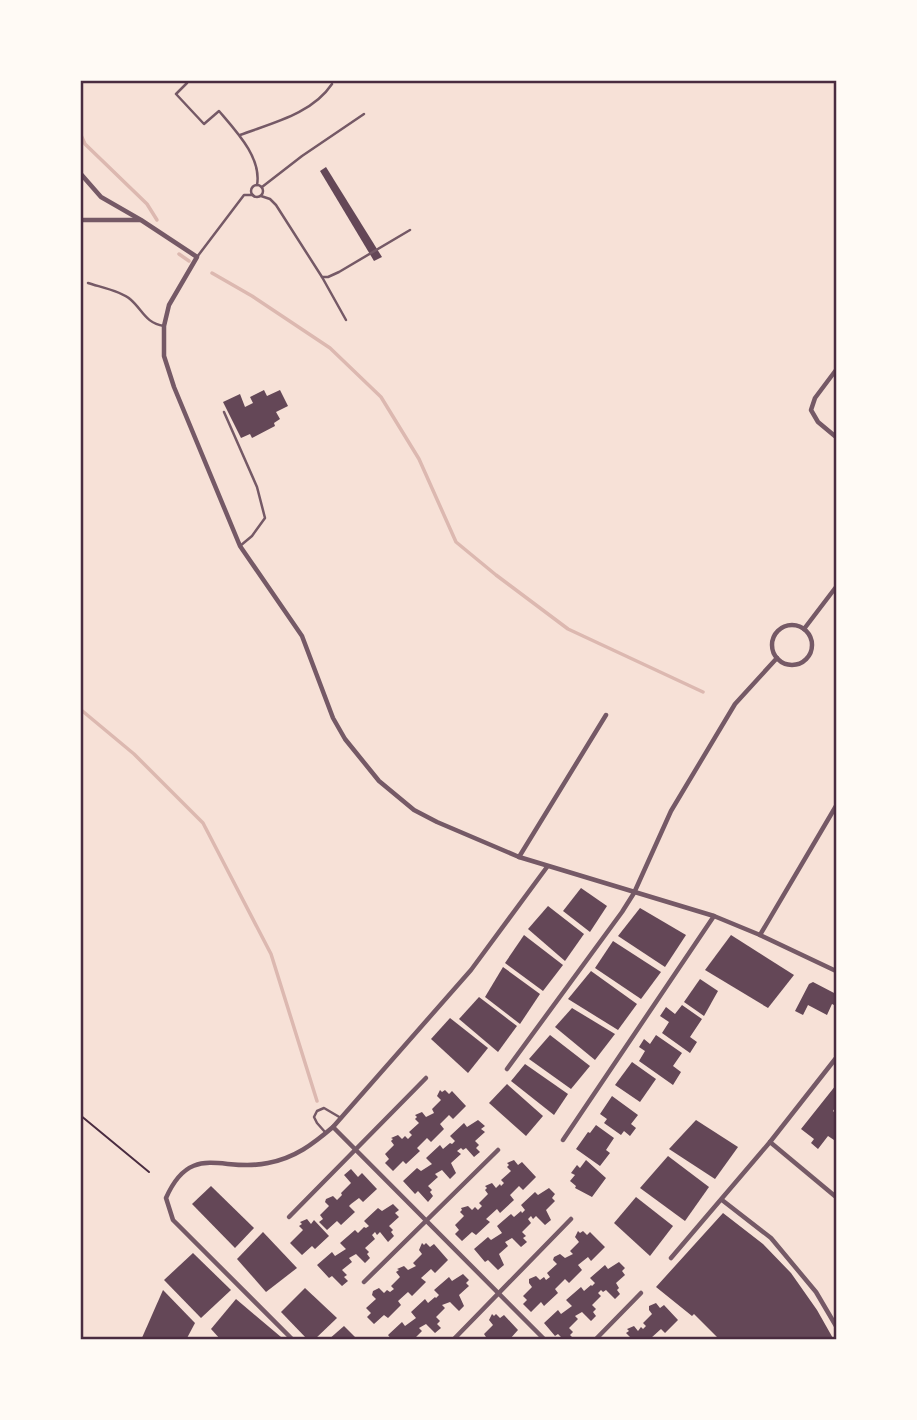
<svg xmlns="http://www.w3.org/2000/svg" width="917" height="1420" font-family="'IBM Plex Serif',serif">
<rect width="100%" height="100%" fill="#f7e1d7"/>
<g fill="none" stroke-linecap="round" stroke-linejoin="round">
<!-- stream -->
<g stroke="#dcb8b0" stroke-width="3.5">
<polyline points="80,133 85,144 147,204 157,220"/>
<polyline points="179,254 189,261"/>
<polyline points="212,273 252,296 330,348 381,397 419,459 456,542 496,575 568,629 703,692"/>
<polyline points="80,709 134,754 203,823 271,954 317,1101"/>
</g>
</g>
<!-- building -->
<g fill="#644757">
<polygon points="326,167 382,257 374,261 320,171"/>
<polygon points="264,390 267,396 280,390 288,406 276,412 280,419 274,423 275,426 252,438 250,434 241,438 223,402 240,394 245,407 253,403 250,397"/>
<polygon points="581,888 607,906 590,932 563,911"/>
<polygon points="548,906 584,934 565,961 528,929"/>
<polygon points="640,908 686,935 665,967 618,936"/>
<polygon points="524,935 563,965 543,991 505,963"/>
<polygon points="731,935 794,975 768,1008 705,970"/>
<polygon points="613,941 661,972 641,999 595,968"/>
<polygon points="503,967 540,994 520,1024 485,997"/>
<polygon points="591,971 637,1004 618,1030 568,999"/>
<polygon points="700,979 718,991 704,1016 684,1002"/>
<polygon points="813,982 836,994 836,1006 832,1004 827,1015 808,1005 803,1015 795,1011 809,984"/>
<polygon points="479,997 517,1026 498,1052 459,1019"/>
<polygon points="682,1005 702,1019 690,1037 697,1042 690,1053 662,1033 669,1022 660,1016 666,1007 675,1014"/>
<polygon points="572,1008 615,1034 595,1060 555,1027"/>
<polygon points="450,1018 488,1048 468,1073 431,1039"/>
<polygon points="550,1035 590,1066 571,1089 529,1059"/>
<polygon points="656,1035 682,1053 673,1066 681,1072 673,1085 639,1061 645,1051 639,1047 644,1039 650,1044"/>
<polygon points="632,1062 656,1079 640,1102 615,1085"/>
<polygon points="525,1064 568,1094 554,1115 511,1081"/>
<polygon points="507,1084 543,1116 526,1136 489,1103"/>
<polygon points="836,1085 836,1106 833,1111 836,1114 836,1137 834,1140 828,1136 818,1149 811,1143 814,1139 801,1129"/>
<polygon points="440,1090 442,1092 445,1090 449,1094 452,1091 466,1106 453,1119 449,1115 440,1124 444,1129 431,1142 427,1138 417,1148 420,1151 406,1164 403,1161 393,1171 385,1163 389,1159 385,1154 394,1145 391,1141 393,1139 391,1138 398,1135 402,1139 405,1136 408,1139 412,1135 409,1132 419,1123 415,1119 417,1117 415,1115 422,1112 426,1117 434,1113 432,1109 441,1100 437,1096"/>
<polygon points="612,1096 638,1115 631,1124 636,1128 630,1136 624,1131 621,1135 604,1123 607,1119 600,1114"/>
<polygon points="478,1120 485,1126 481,1129 485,1132 475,1141 479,1145 476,1148 480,1152 474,1157 466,1148 463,1150 461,1148 457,1151 461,1154 451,1163 456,1173 450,1179 442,1170 435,1174 438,1177 428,1186 432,1190 430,1192 433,1196 428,1202 418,1191 415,1194 403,1181 417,1168 421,1171 432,1164 426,1158 440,1145 443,1149 450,1143 452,1144 455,1141 450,1136 464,1123 467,1127"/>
<polygon points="696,1120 738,1147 715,1179 669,1149"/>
<polygon points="596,1125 614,1138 606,1150 610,1153 600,1166 576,1149 588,1132 590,1133"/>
<polygon points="668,1156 709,1187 685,1221 640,1188"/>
<polygon points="514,1160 518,1165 522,1162 536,1177 523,1190 519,1186 510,1195 514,1200 500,1213 497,1209 486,1219 490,1222 476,1235 472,1232 462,1241 455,1234 459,1230 455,1225 464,1216 460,1212 462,1210 461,1208 468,1206 472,1210 475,1207 478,1210 482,1206 479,1203 488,1194 485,1190 487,1188 485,1186 492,1183 496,1188 500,1184 501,1186 504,1183 501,1180 511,1171 507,1167 509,1165 507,1163"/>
<polygon points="586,1160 606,1178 592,1197 575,1188 576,1186 570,1181 575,1175 571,1173 577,1165 580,1168"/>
<polygon points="351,1169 358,1177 362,1173 377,1189 363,1202 359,1198 351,1204 349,1206 355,1212 341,1225 337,1221 327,1230 319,1222 323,1219 320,1215 329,1206 325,1202 326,1199 333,1196 337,1200 342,1195 341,1193 351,1183 344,1175"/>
<polygon points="211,1186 254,1228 235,1248 192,1204"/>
<polygon points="549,1188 555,1194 552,1198 555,1201 546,1210 551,1220 545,1225 536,1216 533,1219 531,1216 528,1219 531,1223 522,1232 526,1236 523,1238 527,1242 521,1247 512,1238 505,1242 508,1246 499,1254 504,1265 498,1270 488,1260 485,1262 474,1249 488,1237 491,1240 502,1233 497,1226 511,1214 514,1217 521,1211 522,1213 525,1210 521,1205 535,1192 538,1195"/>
<polygon points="636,1197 673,1226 650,1256 614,1223"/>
<polygon points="393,1204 399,1210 395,1213 399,1217 389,1226 393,1230 391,1232 394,1236 388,1242 380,1232 377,1235 375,1232 372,1235 375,1239 365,1248 369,1252 367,1254 370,1258 365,1263 356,1254 349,1258 352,1262 342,1270 347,1275 344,1277 348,1281 342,1286 332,1276 329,1278 317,1265 332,1252 335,1256 346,1249 340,1243 355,1230 358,1233 364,1227 366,1228 369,1226 364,1221 378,1208 382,1211"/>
<polygon points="723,1213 763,1244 791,1273 817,1310 834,1340 720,1340 694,1314 692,1316 656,1287"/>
<polygon points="307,1219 311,1224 314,1220 329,1236 315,1249 312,1246 302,1255 290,1243 303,1230 299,1226 302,1224 300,1222"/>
<polygon points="578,1231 580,1233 583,1231 587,1235 590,1232 605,1247 591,1261 588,1257 578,1265 582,1270 569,1283 565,1279 555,1289 558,1293 544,1306 541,1302 531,1312 523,1304 527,1300 523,1296 532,1287 529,1283 529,1279 536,1276 540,1280 544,1277 546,1280 550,1277 547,1273 557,1264 553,1260 554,1257 560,1254 565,1258 573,1254 570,1251 579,1242 575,1237"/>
<polygon points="263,1232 297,1268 266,1292 237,1259"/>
<polygon points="422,1243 424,1245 426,1243 430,1247 434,1244 448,1260 435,1273 431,1269 421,1278 426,1282 412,1296 408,1292 398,1301 401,1305 388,1318 384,1315 374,1324 367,1317 371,1313 366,1308 376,1299 372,1295 373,1291 379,1288 384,1293 387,1290 390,1292 394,1289 391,1286 400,1277 396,1272 399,1270 397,1269 404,1266 408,1270 416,1266 413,1263 422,1254 419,1250"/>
<polygon points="193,1253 231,1290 201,1318 164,1280"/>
<polygon points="619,1262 625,1268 622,1271 625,1275 616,1283 619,1288 617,1290 620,1294 615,1299 606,1290 603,1292 601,1290 598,1293 601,1296 592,1305 596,1309 593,1312 596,1316 591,1321 582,1312 575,1316 578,1319 569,1328 573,1332 570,1335 575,1340 564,1340 558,1334 555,1336 544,1323 558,1310 561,1314 572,1306 566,1300 581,1287 584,1291 591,1285 592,1286 595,1283 590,1278 605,1265 608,1269"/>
<polygon points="463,1274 469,1280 466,1283 469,1286 459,1295 464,1306 459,1311 450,1302 442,1305 445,1308 436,1317 440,1321 437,1324 441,1328 435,1333 426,1324 419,1328 422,1331 413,1340 392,1340 388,1335 402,1322 405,1326 416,1318 411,1312 425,1299 428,1303 435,1297 436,1298 439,1295 434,1290 449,1277 452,1281"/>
<polygon points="305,1288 337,1318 314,1340 308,1340 281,1312"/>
<polygon points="163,1290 195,1323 186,1340 141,1340"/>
<polygon points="236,1299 281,1337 278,1340 221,1340 211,1329"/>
<polygon points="656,1303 660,1308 664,1305 678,1320 665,1333 661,1329 651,1338 653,1340 628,1340 630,1337 626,1333 629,1331 627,1329 634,1326 638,1331 641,1327 643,1329 646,1326 643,1323 652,1314 649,1310 649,1306"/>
<polygon points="492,1314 494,1316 496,1314 500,1318 504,1315 518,1330 509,1340 483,1340 486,1337 484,1334 493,1325 489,1320"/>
<polygon points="344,1326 358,1340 328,1340"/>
</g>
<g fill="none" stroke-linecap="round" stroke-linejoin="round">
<!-- path -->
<polyline stroke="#4a2c40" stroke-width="2" points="80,1115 149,1172"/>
<!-- service -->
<g stroke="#755966" stroke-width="2.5">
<path d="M187 83 176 94 204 124 219 111C236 131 262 158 257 185"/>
<path d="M240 135C272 123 312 114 332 84"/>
<circle cx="257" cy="191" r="6"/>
<polyline points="262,187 302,156 364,114"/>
<polyline points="261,196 270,199 276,205 322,277 328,277 339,272 410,230"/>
<polyline points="197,257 244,195 253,195"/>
<polyline points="322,277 346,320"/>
<path d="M88 283C100 287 121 291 130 299 143 310 145 323 164 326"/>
<polyline points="224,412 257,487 265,518 252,536 240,546"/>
<polyline points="325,1132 317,1123 314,1117 317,1111 324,1108 341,1118"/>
</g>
<!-- minor -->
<g stroke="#755966" stroke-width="4.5">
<polyline points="80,173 101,197 141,220 197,257 169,305 164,326 164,356 174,387 240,546 302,636 333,718 345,739 379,781 414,810 437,822 519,857 714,916 760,935 836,971"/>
<polyline points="80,220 140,220"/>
<polyline points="836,370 815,398 811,410 818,422 836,437"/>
<circle cx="792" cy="645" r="20"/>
<polyline points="804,629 836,587"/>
<polyline points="519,857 606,715"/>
<polyline points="760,935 836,806"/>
<polyline points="507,1069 622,912 634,893 671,811 735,704 777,658"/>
<polyline points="333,1127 545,1340"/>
<polyline points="563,1140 714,916"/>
<polyline points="770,1142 836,1197"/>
<polyline points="722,1200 771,1238 816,1292 836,1326"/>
<polyline points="289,1217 426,1078"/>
<polyline points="671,1258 770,1142 836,1058"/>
<polyline points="364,1282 498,1150"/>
<path d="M293 1340 173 1220 166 1198C191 1141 223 1173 268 1163 295 1158 313 1144 333 1127L471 970 547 867"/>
<polyline points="453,1340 571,1219"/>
<polyline points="595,1340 641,1293"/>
</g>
</g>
<!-- border -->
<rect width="917" height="1420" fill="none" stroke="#fffaf5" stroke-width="164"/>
<rect x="82" y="82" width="753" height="1256" fill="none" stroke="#4a2c40" stroke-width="2.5"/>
</svg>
